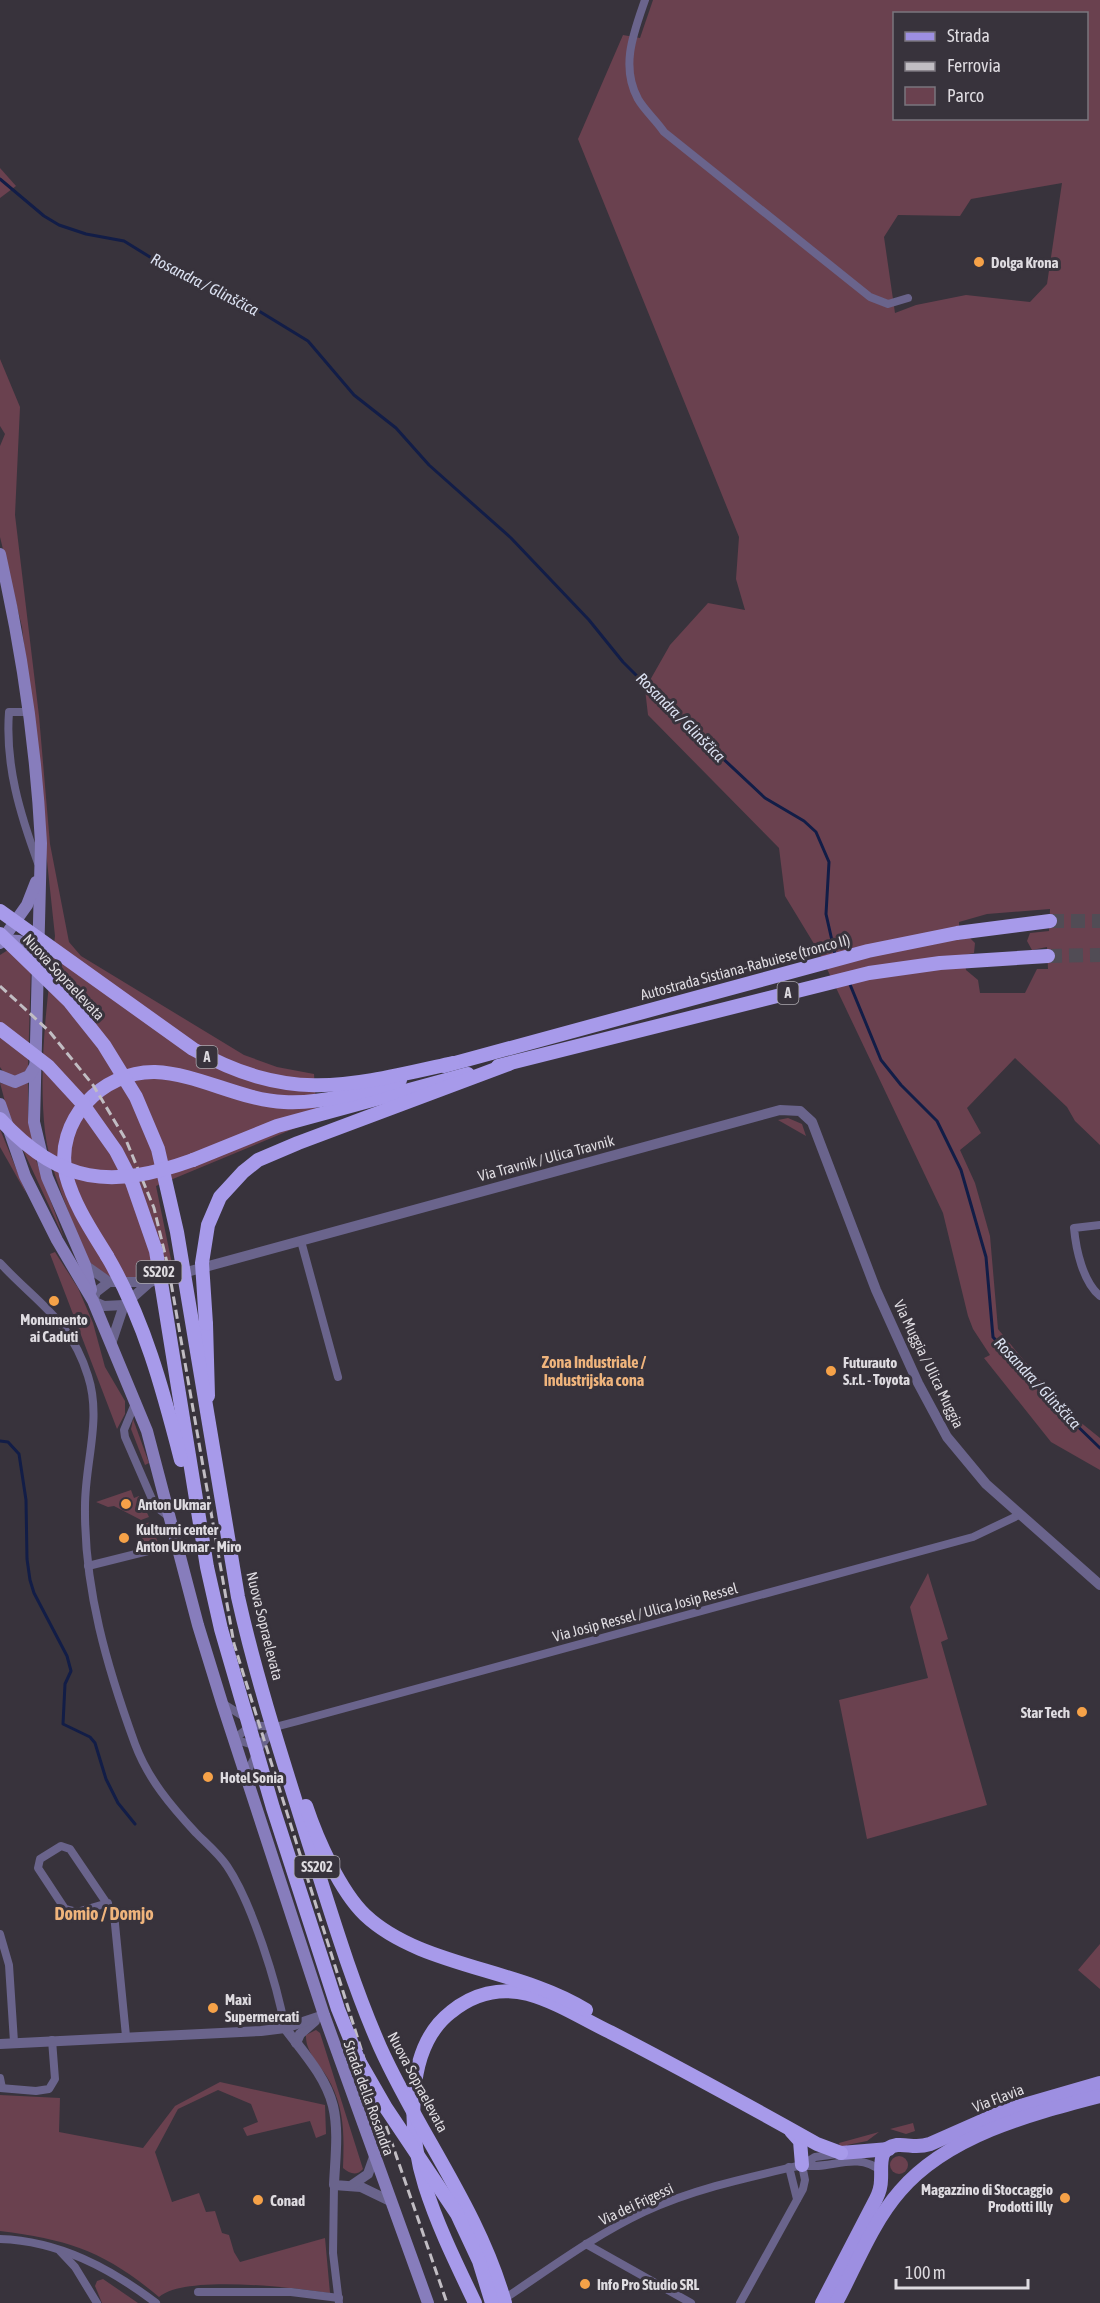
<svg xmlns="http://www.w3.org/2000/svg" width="1100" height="2303" font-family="'Asap Condensed',sans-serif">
<rect width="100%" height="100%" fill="#38333c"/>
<!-- green -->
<g fill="#6a414f" fill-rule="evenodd">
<path d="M653 0H1100V1145L1075 1121 1067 1107 1015 1058 967 1108 981 1133 960 1150 975 1183 990 1236 998 1329 1064 1409 1100 1438V1470L1051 1442 984 1358 990 1355 973 1329 968 1316 943 1213 819 952 785 896 779 848 648 715 645 689 670 645 708 603 745 610 736 579 739 537 578 139 623 35 640 38ZM894 14H1086V118H894ZM1062 183 1047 284 1030 302 966 295 916 305 895 313 884 237 898 215 960 216 971 199ZM1050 909 1049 931 1030 933 1027 941 1032 950 1047 947 1048 969H1037L1025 993H980L978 980 966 970 964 955 974 953 975 943 970 938 959 940V922L987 914Z"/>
<polygon points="0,168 16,186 0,198"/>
<path d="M0 359 20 407 15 515 39 716 50 844 69 942 81 956 244 1055 277 1067 314 1074 317 1119 156 1186 173 1269C156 1274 129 1284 111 1277 86 1269 81 1245 73 1224 62 1194 49 1164 45 1132 38 1068 47 1000 55 936L22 627 0 537V446L5 434 0 426Z"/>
<path d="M8 950 31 965 28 1067C21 1078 16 1077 5 1074L0 1067V955Z"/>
<polygon points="0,1083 13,1086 28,1083 28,1114 36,1160 64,1238 11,1124"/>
<polygon points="788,1118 802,1124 806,1136 778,1120"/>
<polygon points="0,1129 26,1193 0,1147"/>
<polygon points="55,1252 78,1288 93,1323 105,1367 125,1401 125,1414 117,1429 50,1254"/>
<polygon points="133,1419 149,1463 145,1465 131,1429"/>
<polygon points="131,1490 134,1498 139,1496 149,1517 141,1520 114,1506 108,1507 96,1502"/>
<polygon points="150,1522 159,1545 144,1547 139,1526"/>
<polygon points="928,1573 948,1639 941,1642 987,1805 867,1839 839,1700 928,1678 910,1607"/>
<polygon points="1100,1944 1100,1989 1078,1970"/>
<path d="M316 2030 320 2033 363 2169C357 2176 350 2174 343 2168 344 2138 345 2112 331 2084 324 2068 305 2054 306 2035Z"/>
<path d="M220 2082 325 2105 326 2134 316 2138 310 2121 247 2136 243 2128 258 2122 251 2104 218 2090 178 2109 155 2152 172 2202 199 2193 206 2212 215 2211 222 2233 229 2235 234 2252 240 2262 325 2238 330 2293C295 2288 185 2274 159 2297 104 2251 70 2240 0 2231V2095L60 2098 59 2132 143 2148 175 2106Z"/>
<polygon points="913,2123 915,2131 906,2134 890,2129"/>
<polygon points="879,2132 867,2141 847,2145 848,2149 841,2150 839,2143"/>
<circle cx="899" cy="2165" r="9"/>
<polygon points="103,2279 138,2303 102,2303 95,2286 97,2281"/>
</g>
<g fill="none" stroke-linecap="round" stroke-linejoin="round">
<!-- stream -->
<g stroke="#121d47" stroke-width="3">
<polyline points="0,179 44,216 59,225 86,234 124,241 158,262 231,294 308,341 354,395 396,428 429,465 511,538 589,620 623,662 669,708 765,798 804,821 816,832 829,862 826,914 835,954"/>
<polyline points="849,982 881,1060 901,1085 937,1121 961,1170 986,1257 993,1337 1033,1383 1100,1448"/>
<polyline points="0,1441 8,1442 19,1454 26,1500 27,1559 30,1580 34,1593 67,1656 71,1671 65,1684 63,1724 90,1737 95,1743 106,1779 118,1803 135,1824"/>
</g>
<!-- trunk-tunnel -->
<g stroke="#514c55" stroke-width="14" stroke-dasharray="14 7" stroke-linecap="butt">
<polyline points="1050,921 1100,921"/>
<polyline points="1048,956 1100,955"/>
</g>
<!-- minor -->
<g stroke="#6a648c" stroke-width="8">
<path d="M645 0C634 32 620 66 638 99 645 111 656 120 664 132L870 297 888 304 908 298"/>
<path d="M29 712H9C5 765 20 814 38 863"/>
<path d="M1100 1225 1074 1228C1076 1250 1083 1282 1100 1296"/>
<polyline points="301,1241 338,1377"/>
<path d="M0 1263C37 1303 71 1320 88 1376 102 1419 85 1462 85 1506 84 1589 107 1667 135 1744 148 1779 171 1806 196 1833 207 1844 219 1854 227 1866 252 1903 277 1984 285 2028"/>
<polyline points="136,1401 124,1430 125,1437 155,1506 168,1516"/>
<polyline points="88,1566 176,1544"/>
<polyline points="222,1703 246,1718"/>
<polyline points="263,1741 253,1745 234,1739 252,1725 275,1727 298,1721 973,1537 1019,1515"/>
<polyline points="246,1774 260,1747 275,1727"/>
<polyline points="108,1903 77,1912 65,1909 38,1868 40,1859 61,1846 70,1849 114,1914 126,2036"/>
<polyline points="0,1934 9,1965 14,2042"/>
<polyline points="0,2078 2,2088"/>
<polyline points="0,2088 36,2091 49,2089 55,2079 52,2040"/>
<path d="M802 2165C830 2171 855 2150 881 2171"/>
<polyline points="789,2167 797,2199"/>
<polyline points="334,2185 333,2253 339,2303"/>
<path d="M0 2239C59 2241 110 2268 156 2303"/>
<polyline points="586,2244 691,2303"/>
<polyline points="60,2251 75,2267 97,2303"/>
<polyline points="198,2292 291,2292 339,2298"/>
<path d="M501 2301C548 2270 593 2236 644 2212 693 2189 750 2177 802 2165L815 2157 837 2154"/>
<polyline points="740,2303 803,2189 805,2180 802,2165"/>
</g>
<!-- tertiary -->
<g stroke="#6a648c" stroke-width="10">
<polyline points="85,1265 109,1282 150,1282 780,1110 800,1111 812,1122 876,1290 918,1383 947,1437 986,1484 1100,1585"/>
<polyline points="109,1282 96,1292 93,1301 104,1306 124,1305"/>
<polyline points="111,1344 124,1305 150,1282"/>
<path d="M285 2028C303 2052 326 2077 333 2106 339 2131 335 2160 334 2185L361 2187 390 2201"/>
<polyline points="296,2043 300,2034 315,2021"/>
<polyline points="0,2044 261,2031 285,2028 324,2015"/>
<polyline points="352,2185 368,2174 374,2157"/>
</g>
<!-- secondary -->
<g stroke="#877dbc" stroke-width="12">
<path d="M0 554C22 650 36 746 41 843L34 1122 47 1177 85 1265 91 1290"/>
<polyline points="2,940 19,941 38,956"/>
<polyline points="0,943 27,905 36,882"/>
<polyline points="0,1076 15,1082 29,1076 35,1066"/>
<polyline points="0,1104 25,1176 57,1240 93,1301 147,1431 198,1625 222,1703 324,2015 428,2303"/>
</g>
<!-- primary -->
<g stroke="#9d8fe1" stroke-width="14">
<polyline points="841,2153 889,2149"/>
<path d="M822 2303 876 2199C879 2193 881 2187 881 2180 882 2166 877 2148 897 2145 910 2144 915 2149 930 2144L1007 2110 1100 2083"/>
<path d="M836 2303C856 2266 872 2223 900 2191 948 2135 1031 2114 1100 2096"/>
</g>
<!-- trunk -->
<g stroke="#a79aea" stroke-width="14">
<polyline points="444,1066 868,951 957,933 1050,921"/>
<polyline points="498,1066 869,973 940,963 1048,956"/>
<polyline points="193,1160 277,1126 468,1074"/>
<path d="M107 1256C91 1230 74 1205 66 1175 54 1121 102 1071 155 1072 199 1074 240 1100 284 1102 324 1104 362 1092 400 1080"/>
<polyline points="206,1324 208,1396"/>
<polyline points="791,2131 800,2141 802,2165"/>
<path d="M475 2303C457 2265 438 2227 425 2186 409 2134 403 2049 451 2012 473 1994 500 1987 528 1994 557 2002 583 2019 610 2032 680 2068 749 2106 817 2144L841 2153"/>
</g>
<!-- rail -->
<g stroke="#c1bdc3" stroke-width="3" stroke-dasharray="9 4.5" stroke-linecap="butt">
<polyline points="0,986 49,1031 93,1085 126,1140 154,1208 169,1271 234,1644 368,2071"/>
<polyline points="386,2126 447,2303"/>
</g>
<!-- trunk-bridge -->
<g stroke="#a79aea" stroke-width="14">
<path d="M0 911 193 1049C291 1104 350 1086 453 1063"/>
<path d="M0 934 69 1001 104 1045 136 1097 158 1149 177 1232 238 1597C257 1682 285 1767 311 1850 332 1916 352 1983 380 2047 419 2134 479 2210 505 2303"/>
<polyline points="0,1029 48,1066 82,1103 116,1151 132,1182 156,1251 207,1567 221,1629 273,1808 338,2009 359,2061 386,2108 457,2214 479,2261 492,2303"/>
<path d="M0 1119C60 1185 112 1189 193 1160"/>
<path d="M107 1256C144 1319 163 1390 181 1460"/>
<polyline points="206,1324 202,1263 208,1225 220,1197 243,1172 258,1160 298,1143 509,1064"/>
<path d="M306 1806C317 1839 340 1891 365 1915 420 1967 519 1968 586 2010"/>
</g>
</g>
<!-- markers -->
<g fill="#f6a248" stroke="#38333c" stroke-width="2">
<circle cx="979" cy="262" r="6"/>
<circle cx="54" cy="1301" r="6"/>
<circle cx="831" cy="1371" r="6"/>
<circle cx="126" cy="1504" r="6"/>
<circle cx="124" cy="1538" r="6"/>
<circle cx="1082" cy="1712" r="6"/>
<circle cx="208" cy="1777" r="6"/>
<circle cx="213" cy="2008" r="6"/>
<circle cx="1065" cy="2198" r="6"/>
<circle cx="258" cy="2200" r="6"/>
<circle cx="585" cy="2284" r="6"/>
</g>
<g text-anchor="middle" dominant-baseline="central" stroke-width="6" stroke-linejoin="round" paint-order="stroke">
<!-- shield labels -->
<g fill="#38333c" stroke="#aca9af" stroke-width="1.5">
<rect x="777.5" y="982" width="21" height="22" rx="4.5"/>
<rect x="196.5" y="1046" width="21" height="22" rx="4.5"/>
<rect x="136.5" y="1261" width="45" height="22" rx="4.5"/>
<rect x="294.5" y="1856" width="45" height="22" rx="4.5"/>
</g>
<g font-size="14" font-weight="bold" fill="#dedbe0">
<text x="788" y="993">A</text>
<text x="207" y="1057">A</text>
<text x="159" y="1272">SS202</text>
<text x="317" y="1867">SS202</text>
</g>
<!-- poi labels -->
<g font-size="15" font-weight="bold" fill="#dedbe0" stroke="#38333c" text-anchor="start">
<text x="991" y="262">Dolga Krona</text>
<text x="54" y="1319" text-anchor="middle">Monumento<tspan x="54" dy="17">ai Caduti</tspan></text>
<text x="843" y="1362">Futurauto<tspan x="843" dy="17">S.r.l. - Toyota</tspan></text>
<text x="138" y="1504">Anton Ukmar</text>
<text x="136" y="1529">Kulturni center<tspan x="136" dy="17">Anton Ukmar - Miro</tspan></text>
<text x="1070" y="1712" text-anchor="end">Star Tech</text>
<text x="220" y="1777">Hotel Sonia</text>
<text x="225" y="1999">Maxì<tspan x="225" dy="17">Supermercati</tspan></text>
<text x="1053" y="2189" text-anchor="end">Magazzino di Stoccaggio<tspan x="1053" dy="17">Prodotti Illy</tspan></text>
<text x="270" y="2200">Conad</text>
<text x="597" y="2284">Info Pro Studio SRL</text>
</g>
<!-- street labels -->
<g font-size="15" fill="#dedbe0" stroke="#38333c">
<text transform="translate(745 967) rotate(-15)">Autostrada Sistiana-Rabuiese (tronco II)</text>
<text transform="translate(64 977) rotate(47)">Nuova Sopraelevata</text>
<text transform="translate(546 1158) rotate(-15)">Via Travnik / Ulica Travnik</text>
<text transform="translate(929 1364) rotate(64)">Via Muggia / Ulica Muggia</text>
<text transform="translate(645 1612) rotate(-15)">Via Josip Ressel / Ulica Josip Ressel</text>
<text transform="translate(265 1626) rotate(76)">Nuova Sopraelevata</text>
<text transform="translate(418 2082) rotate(62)">Nuova Sopraelevata</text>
<text transform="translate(369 2098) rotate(70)">Strada della Rosandra</text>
<text transform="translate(998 2098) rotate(-21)">Via Flavia</text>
<text transform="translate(636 2204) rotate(-25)">Via dei Frigessi</text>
</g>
<!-- water labels -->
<g font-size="16" font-style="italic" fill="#dbe1f1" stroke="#38333c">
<text transform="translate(205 284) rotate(27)">Rosandra / Glinščica</text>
<text transform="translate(681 717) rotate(45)">Rosandra / Glinščica</text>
<text transform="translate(1038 1383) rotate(47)">Rosandra / Glinščica</text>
</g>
<!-- neighbourhood labels -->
<g font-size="16" font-weight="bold" fill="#efb47c" stroke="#38333c">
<text x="594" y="1362">Zona Industriale /<tspan x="594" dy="18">Industrijska cona</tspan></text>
</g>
<!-- quarter labels -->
<g font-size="18" font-weight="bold" fill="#efb47c" stroke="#38333c">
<text x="104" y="1913">Domio / Domjo</text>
</g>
</g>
<!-- legend -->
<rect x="893" y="12" width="195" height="108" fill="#38333c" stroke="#7a767e" stroke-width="1.5"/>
<rect x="905" y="32" width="30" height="9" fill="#9d8fe1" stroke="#7a767e" stroke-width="1.5"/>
<text x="947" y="42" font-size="18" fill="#dedbe0">Strada</text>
<rect x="905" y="62" width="30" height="9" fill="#c1bdc3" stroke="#7a767e" stroke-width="1.5"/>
<text x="947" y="72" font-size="18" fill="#dedbe0">Ferrovia</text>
<rect x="905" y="87" width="30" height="18" fill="#6a414f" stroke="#7a767e" stroke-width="1.5"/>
<text x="947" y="102" font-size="18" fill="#dedbe0">Parco</text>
<!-- scale -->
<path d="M896 2279v9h132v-9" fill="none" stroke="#dedbe0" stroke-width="3"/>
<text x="905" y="2279" font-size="18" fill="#dedbe0" stroke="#38333c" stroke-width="4.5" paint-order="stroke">100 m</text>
</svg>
